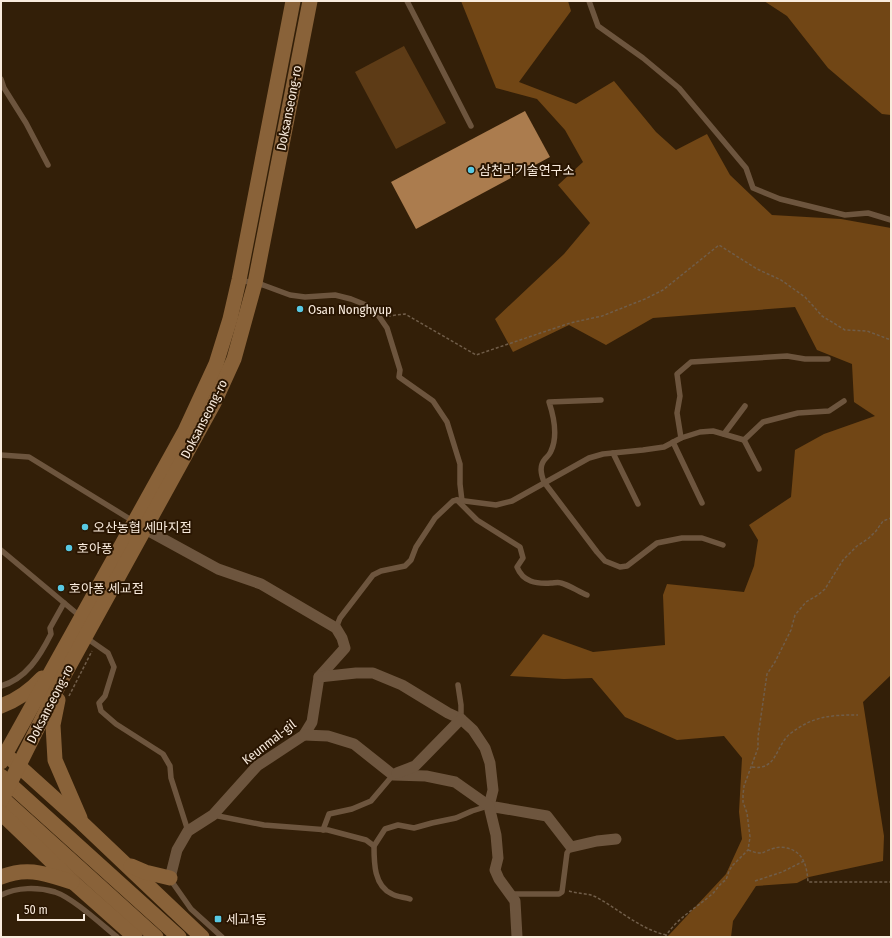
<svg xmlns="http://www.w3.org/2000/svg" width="892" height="938" font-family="'Fira Sans Condensed','Noto Sans KR',sans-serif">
<rect width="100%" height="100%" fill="#331f08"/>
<!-- green -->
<polygon fill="#5d3b16" points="404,46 446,123 396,149 355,72"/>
<!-- forest -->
<g fill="#714615">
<polygon points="461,1 568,1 571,11 519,82 576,104 614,81 656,132 676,150 707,134 730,175 772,215 841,219 891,228 891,675 863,702 884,836 883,861 809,877 797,883 756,886 733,921 731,937 666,937 669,935 726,874 742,839 739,812 742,758 724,736 677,740 625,717 592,678 564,679 510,676 543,634 593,652 665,645 663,595 667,584 744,592 754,566 758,540 749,525 791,497 795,450 824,434 875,416 854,402 852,364 817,350 795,307 653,318 606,345 569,325 513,352 495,319 564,254 590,223 558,185 583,162 565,130 537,99 496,88"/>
<polygon points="764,1 891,1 891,115 882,114 828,68 787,16"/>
</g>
<!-- building -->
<polygon fill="#ab7c4e" points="525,111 550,157 416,229 391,182"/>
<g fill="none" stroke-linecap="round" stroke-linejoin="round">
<!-- path -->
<g stroke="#705d49" stroke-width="1.5" stroke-dasharray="3 2" stroke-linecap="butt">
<polyline points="388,316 405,314 476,355 570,323 602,316 645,299 663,290 719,245 757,269 781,280 805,297 822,316 845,330 867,331 891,340"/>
<polyline points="69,696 92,651"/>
<path d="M752 767C778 771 775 745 791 733 814 716 830 715 858 715"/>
<path d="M748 850C765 856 760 852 775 848 778 847 783 847 787 848 804 852 807 867 808 882H891"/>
<polyline points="755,881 782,872 804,861"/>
<path d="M569 891C578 894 588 893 596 897 620 910 640 929 666 935"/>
<path d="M665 937C677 918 695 909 711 895 717 890 719 884 726 880L729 871 732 866 748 850 750 837 747 813 743 802V795L744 786 758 748V737L767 674 775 662 791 630 795 615 806 602 818 595 825 589 843 560 857 546 869 538 876 531 883 521 891 518"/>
</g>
<!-- lane -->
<g stroke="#6d553e" stroke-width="5.5">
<polyline points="407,1 471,126"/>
<polyline points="589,1 598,26 643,58 679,88 746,168 753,188 780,199 845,215 868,213 891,220"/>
<polyline points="1,79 4,88 26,123 48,165"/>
<polyline points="240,280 263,285 290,295 305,297 335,295 351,299 366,305 378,315 387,328 400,370 399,377 433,401 447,422 460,464 460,484 462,501"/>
<path d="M601 400 549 402C554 417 558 436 551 451 550 454 547 457 545 459 539 466 541 474 544 482L597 552 605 561 620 567 627 566 657 543 682 538H702L723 545"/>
<polyline points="724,434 745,406"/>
<polyline points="681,438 677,413 680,396 677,374 691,362 787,356 805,359 828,359"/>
<polyline points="744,440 759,469"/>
<polyline points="673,442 702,503"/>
<polyline points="613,453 638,504"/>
<polyline points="1,455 29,457 133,521"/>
<path d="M457 500 477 520 520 547 523 558 517 567C523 582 536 584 551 583 554 583 558 582 561 583 569 585 579 592 587 595"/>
<polyline points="1,550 81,617"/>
<polyline points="336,628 340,618 373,575 381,571 405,566 411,560 416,547 435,518 453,501 457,500 496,505 512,501 589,458 603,454 643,450 664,447 681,438 700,432 713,431 744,440 763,422 798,413 829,411 844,401"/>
<polyline points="85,637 108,653 114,667 105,696 99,703 101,711 116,724 163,754 170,766 171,778 188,831"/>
<polyline points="458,685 461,705 461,719"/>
<path d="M1 686C26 679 40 656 51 634L50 628 64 603"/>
<path d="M213 815 264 825 328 830 366 840 374 846C374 863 374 886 392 894 397 897 404 897 410 899"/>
<polyline points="323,830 329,814 352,809 371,801 393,775"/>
<polyline points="374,846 385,829 398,825 414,828 432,823 456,818 472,811 488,806"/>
<polyline points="170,879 191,909 222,937"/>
<polyline points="510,894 559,894 562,892 567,853 571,847"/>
<path d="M1 895C17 887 38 887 55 892 73 898 102 925 117 937"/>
</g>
<!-- street -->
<g stroke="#6d553e" stroke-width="11">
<polyline points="145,529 218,569 261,584 336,628 342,638 345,648 319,677 312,722 304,735 257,766 213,815 188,831 177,850 170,878"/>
<polyline points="319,677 356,673 373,673 402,685 448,713 461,719 473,730 485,748 490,763 493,790 489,806 547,816 571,847 597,841 616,839"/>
<polyline points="304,735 328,736 354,744 393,775 426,776 455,782 489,806 496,835 498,858 495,870 499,879 515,901 517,937"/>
<polyline points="397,773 415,766 461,719"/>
</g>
<!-- secondary -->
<g stroke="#896239" stroke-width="15">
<polyline points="58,700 53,725 55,760 80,818"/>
<path d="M1 706C17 700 31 690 42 678"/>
<polyline points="11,759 82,823 202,937"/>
<polyline points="1,762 185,431 216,364 230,319 239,280 293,1"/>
<polyline points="1,776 179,937"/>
<polyline points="1,797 156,937"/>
<polyline points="1,801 62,679 214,403 234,359 255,283 310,1"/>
<polyline points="1,813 74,883 135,937"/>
<polyline points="131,866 145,872 170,878"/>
<path d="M1 877C28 866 46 874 72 882"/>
</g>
</g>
<!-- markers -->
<g fill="#58c9e3" stroke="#291501" stroke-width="1.5">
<circle cx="471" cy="170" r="4"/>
<circle cx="300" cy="309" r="4"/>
<circle cx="85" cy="527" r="4"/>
<circle cx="69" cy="548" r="4"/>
<circle cx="61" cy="588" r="4"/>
<rect x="214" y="915" width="8" height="8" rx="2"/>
</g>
<g text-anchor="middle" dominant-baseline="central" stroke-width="4" stroke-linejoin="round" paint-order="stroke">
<!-- street labels -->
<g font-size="13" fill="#f9ebdd" stroke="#291501">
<text transform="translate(289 108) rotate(-79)">Doksanseong-ro</text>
<text transform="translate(204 419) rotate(-63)">Doksanseong-ro</text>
<text transform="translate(50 704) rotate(-63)">Doksanseong-ro</text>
<text transform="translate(269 742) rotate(-38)">Keunmal-gil</text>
</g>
<!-- poi labels -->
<g font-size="13" fill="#f9ebdd" stroke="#291501" text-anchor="start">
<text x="479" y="170">삼천리기술연구소</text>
<text x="308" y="309">Osan Nonghyup</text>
<text x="93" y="527">오산농협 세마지점</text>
<text x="77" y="548">호아퐁</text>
<text x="69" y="588">호아퐁 세교점</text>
<text x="226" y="919">세교1동</text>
</g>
</g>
<!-- border -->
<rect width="892" height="938" fill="none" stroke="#f9ebdd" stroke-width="4"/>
<!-- scale -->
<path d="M18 914v6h66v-6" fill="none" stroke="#f9ebdd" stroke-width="2"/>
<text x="24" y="914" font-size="12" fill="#f9ebdd" stroke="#291501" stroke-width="3" paint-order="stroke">50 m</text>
</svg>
